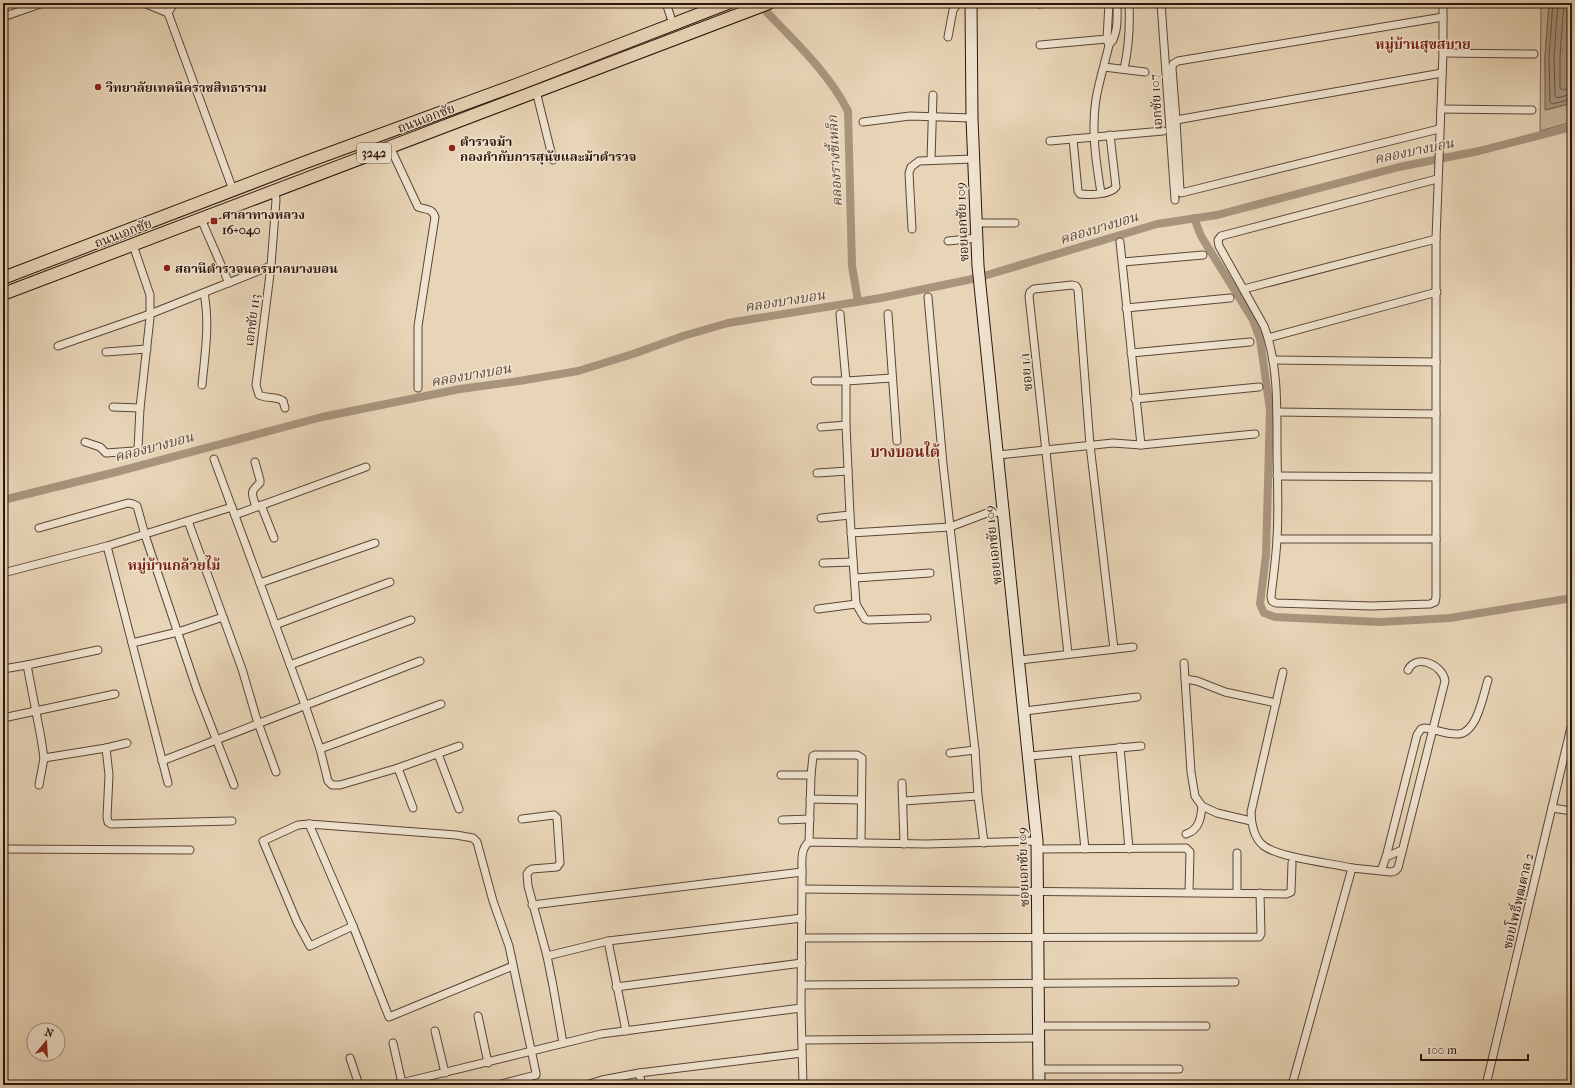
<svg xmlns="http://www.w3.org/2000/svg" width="1575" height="1088" font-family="'IM FELL French Canon','Noto Serif Thai',serif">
<rect width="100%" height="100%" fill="#e8d5b7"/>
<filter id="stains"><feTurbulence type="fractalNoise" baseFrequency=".005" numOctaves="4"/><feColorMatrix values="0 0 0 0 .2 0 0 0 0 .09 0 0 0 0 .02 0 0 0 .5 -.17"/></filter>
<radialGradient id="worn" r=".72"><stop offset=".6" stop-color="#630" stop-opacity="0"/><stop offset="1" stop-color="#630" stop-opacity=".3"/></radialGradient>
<!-- green -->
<polygon fill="#c8b49a" stroke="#7a6453" points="1541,3 1549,3 1545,56 1546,110 1572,103 1572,122 1540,131"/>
<!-- water -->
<polygon fill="#a8947d" stroke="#766150" points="1549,3 1572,3 1572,103 1545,110 1545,56"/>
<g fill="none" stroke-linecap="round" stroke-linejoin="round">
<!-- shore -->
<g stroke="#6a5444" stroke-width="1">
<polyline points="1553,3 1549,56 1550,102 1552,104 1572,99"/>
<polyline points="1558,3 1554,56 1555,96 1557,98 1572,94"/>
<polyline points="1564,3 1560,56 1560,88 1562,90 1572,88"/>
</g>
<!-- canal -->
<g stroke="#a8947d" stroke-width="8">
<path d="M759 4C790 37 827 70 848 111L852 266 858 301"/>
<polyline points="1194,218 1201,236 1253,320 1260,339 1270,410 1266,555 1260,604 1264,613 1275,617 1380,622 1450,618 1572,598"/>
<polyline points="3,500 116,472 322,417 460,389 519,381 578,371 633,354 683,336 728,323 881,298 977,278 1157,224 1217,215 1399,167 1479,151 1572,127"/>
</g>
<!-- street casing -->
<g stroke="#5a4537" stroke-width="9">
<g id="street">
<polyline points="144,3 168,13 233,190"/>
<polyline points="666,3 673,24"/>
<polyline points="1161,3 1175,200"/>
<polyline points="1039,4 1048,3"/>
<polyline points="168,13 174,3"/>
<polyline points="3,17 43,3"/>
<polyline points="948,37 953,10 958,3"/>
<polyline points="1108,43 1107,39 1109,3"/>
<polyline points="1040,45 1107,39 1113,40"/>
<polyline points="1443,53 1534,54"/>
<polyline points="1104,67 1145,72"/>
<path d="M1124 69C1129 47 1130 25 1129 3"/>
<polyline points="536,91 553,160"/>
<polyline points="1441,109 1532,110"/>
<polyline points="1176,120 1442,73"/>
<polyline points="863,122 910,116 972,118"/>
<polyline points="1439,129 1181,193 1180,190 1176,120 1172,68 1173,64 1178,61 1443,17"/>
<path d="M1073 139 1078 191 1080 194C1090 195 1110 195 1116 187L1110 135"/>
<polyline points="1050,141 1163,131"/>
<path d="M390 147 418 207C426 210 432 208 435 217L418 326V388"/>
<polyline points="931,160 933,95"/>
<path d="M1437 179 1221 236 1218 240 1219 246 1264 326C1278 363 1277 405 1277 444 1277 476 1279 508 1277 539 1276 559 1273 578 1271 597L1272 601 1276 603 1371 606 1430 604 1435 602 1436 597V239L1443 53V3"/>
<path d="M275 191 276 200 271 266 256 385 259 395C267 399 276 396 283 401L285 408"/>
<path d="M1101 193C1096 162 1091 130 1096 99 1099 81 1105 63 1109 45 1119 34 1117 17 1117 3"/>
<polyline points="201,219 229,283"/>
<polyline points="976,223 1015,223"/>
<polyline points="912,229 909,173 911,167 919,161 973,159"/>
<polyline points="948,241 977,238"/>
<polyline points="1120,242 1141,445"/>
<polyline points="1123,262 1203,255"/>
<polyline points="1244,289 1436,239"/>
<polyline points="928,297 943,464 975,750 978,796 984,843"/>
<polyline points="1126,308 1230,298"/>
<polyline points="840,314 846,381 846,425 850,515 856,604 865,619 868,620 927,618"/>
<polyline points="888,314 897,441"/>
<polyline points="1268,338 1437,292"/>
<polyline points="58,346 150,314 271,266"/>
<polyline points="106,352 147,349"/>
<polyline points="1131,353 1250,342"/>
<polyline points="1273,360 1436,362"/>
<polyline points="815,381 846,381 892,378"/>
<path d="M202 385C205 354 210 323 204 293"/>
<polyline points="1135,399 1259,387"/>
<polyline points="113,407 140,408"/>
<polyline points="1277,412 1436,414"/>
<polyline points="821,427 846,425"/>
<polyline points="85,442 100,447 106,453 134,451 138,449 140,408 150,318 150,295 133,245"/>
<polyline points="998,455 1113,443 1141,445 1255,434"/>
<polyline points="214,459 305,705 320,749 328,781 332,785 340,785 398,768 459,746"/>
<path d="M255 462 260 480V483C249 493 252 493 256 507"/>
<polyline points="817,473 848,471"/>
<polyline points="1277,476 1435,477"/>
<polyline points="261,505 274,538"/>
<polyline points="235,515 366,467"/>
<polyline points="821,518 850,515"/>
<polyline points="188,521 242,669 257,720 276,772"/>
<polyline points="39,528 128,503 133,504 137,506 145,535 197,690 234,785"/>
<polyline points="851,533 950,527 987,513 1003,512"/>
<polyline points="1277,539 1436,539"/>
<polyline points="107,546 168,783"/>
<polyline points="823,563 853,562"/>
<polyline points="3,573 107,546 232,507"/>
<polyline points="855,578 930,573"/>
<polyline points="260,583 375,543"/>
<polyline points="818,609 856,604"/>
<polyline points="275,625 390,582"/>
<polyline points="132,643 178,632 223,617"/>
<polyline points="1068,654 1029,296 1030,292 1034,289 1072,285 1076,286 1078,290 1090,445 1114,649"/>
<polyline points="1020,660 1133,647"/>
<polyline points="1184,663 1191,772 1195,796 1202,806 1217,813 1251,821"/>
<polyline points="27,665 41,738 44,758 39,785"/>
<polyline points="290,665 411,620"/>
<polyline points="3,669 27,665 98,650"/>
<path d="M1283 672 1251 812C1251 823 1254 839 1264 846 1281 858 1330 863 1352 868"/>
<polyline points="1185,679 1197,681 1225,692 1276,703"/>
<polyline points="1025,711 1137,697"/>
<polyline points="3,718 115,694"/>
<polyline points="1120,747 1129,849"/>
<polyline points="106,748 109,775 107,817 108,822 111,824 232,821"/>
<polyline points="320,749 441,704"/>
<polyline points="1075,752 1085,849"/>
<polyline points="950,753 975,750"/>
<polyline points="438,754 459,809"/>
<polyline points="1030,756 1141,746"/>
<polyline points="44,758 106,748 127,743"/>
<polyline points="162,761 420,661"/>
<polyline points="398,768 413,808"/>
<polyline points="781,775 811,775"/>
<polyline points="902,783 904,844"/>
<polyline points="810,799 861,800"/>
<polyline points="903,801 978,796"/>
<polyline points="1552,808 1572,811"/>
<polyline points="522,819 554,815 557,818 560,863 557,867 532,869 529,871 527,874 528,886 547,956 553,986 563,1043"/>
<polyline points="782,820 810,819"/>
<polyline points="309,824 353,926"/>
<path d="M1186 834C1199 830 1201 818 1202 806"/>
<polyline points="809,842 811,775 813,756 815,755 857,755 862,758 861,843"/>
<polyline points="3,849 190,850"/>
<polyline points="1038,849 1186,848 1190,852 1189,892"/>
<path d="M1386 857 1417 735 1421 729 1424 728C1435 729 1447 735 1458 734 1477 733 1483 696 1488 680"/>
<polyline points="1381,871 1386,857 1402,850"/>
<polyline points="803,889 1286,894 1291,892 1292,863"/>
<polyline points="1237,892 1237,853"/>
<polyline points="532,905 802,872"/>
<polyline points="802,938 1259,937 1261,934 1260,893"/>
<polyline points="608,941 626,1031"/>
<polyline points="547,956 608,941 802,918"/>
<polyline points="802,985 1235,982"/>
<polyline points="616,987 802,963"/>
<polyline points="478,1016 488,1063"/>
<polyline points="1040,1026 1206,1026"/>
<polyline points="435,1031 445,1073"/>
<polyline points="802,1040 1039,1038"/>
<polyline points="393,1043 402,1083"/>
<polyline points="350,1058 359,1085"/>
<polyline points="1039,1069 1179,1069"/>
<polyline points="639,1073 642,1085"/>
<polyline points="501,1084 536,1075 536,1073 509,946 493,901 477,842 473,838 456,835 309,824 298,825 263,841 297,922 310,946 353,926 389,1017 513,966"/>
<polyline points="393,1085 601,1034 801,1008"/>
<polyline points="586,1085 602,1080 639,1073 802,1053"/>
<path d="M803 1085 801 1008 802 872C802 862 800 849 809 842L926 844 1037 841"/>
<path d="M1292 1085 1352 868 1391 872 1395 871 1398 868 1445 681C1443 665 1416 653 1408 670"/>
<polyline points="1486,1085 1572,723"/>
</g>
</g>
<!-- secondary casing -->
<g stroke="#2b150c" stroke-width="13">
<polyline id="secondary" points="971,3 972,118 978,266 1037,841 1039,1085"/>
</g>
<!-- primary casing -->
<g stroke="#2b150c" stroke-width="14">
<g id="primary">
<polyline points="3,278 306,162 516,85 728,3"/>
<polyline points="3,294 769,3"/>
</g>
</g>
<!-- street -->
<use href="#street" stroke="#f0e4d0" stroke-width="7"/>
<!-- secondary -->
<use href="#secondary" stroke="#f0e4d0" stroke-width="11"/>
<!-- primary -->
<use href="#primary" stroke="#e8d5b7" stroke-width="12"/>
</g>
<!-- markers -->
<g fill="#8f2418" stroke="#f0e4d0" stroke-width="1.5">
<circle cx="98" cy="87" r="4"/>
<circle cx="452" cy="148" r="4"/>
<rect x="210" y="217" width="8" height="8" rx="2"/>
<circle cx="167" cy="268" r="4"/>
</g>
<g text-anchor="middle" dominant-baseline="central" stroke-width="3" stroke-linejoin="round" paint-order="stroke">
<!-- shield labels -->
<rect fill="#f0e4d0" stroke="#665347" stroke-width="1" x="357" y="143" width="34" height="20" rx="3"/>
<g font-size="12" font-weight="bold" fill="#2b150c">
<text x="374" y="153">3242</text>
</g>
<!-- poi labels -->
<g font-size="13" font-weight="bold" fill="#2b150c" stroke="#f0e4d0" text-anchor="start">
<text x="106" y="87">วิทยาลัยเทคนิคราชสิทธาราม</text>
<text x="460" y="141">ตำรวจม้า<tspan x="460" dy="15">กองกำกับการสุนัขและม้าตำรวจ</tspan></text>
<text x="222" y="214">ศาลาทางหลวง<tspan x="222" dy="15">16+040</tspan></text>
<text x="175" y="268">สถานีตำรวจนครบาลบางบอน</text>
</g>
<!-- street labels -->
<g font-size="13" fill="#2b150c" stroke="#f0e4d0">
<text transform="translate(1156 102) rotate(-94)">เอกชัย 107</text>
<text transform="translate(426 118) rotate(-21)">ถนนเอกชัย</text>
<text transform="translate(962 222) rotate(-93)">ซอยเอกชัย 109</text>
<text transform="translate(123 233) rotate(-21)">ถนนเอกชัย</text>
<text transform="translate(252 320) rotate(-83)">เอกชัย 113</text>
<text transform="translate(1026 372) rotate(-96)">ซอย 1/1</text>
<text transform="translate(993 545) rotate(-96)">ซอยเอกชัย 109</text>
<text transform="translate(1023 867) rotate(-92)">ซอยเอกชัย 109</text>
<text transform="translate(1518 901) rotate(-77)">ซอยโพธิ์พุฒตาล 2</text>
</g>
<!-- neighbourhood labels -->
<g font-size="14" font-weight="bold" fill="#7a1f14" stroke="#f0e4d0">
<text x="1423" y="44">หมู่บ้านสุขสบาย</text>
<text x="174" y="565">หมู่บ้านกล้วยไม้</text>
</g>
<!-- water labels -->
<g font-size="14" font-style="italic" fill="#5d4839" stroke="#f0e4d0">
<text transform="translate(1414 151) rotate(-12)">คลองบางบอน</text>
<text transform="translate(835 161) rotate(-93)">คลองรางขี้เหล็ก</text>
<text transform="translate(1099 228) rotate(-17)">คลองบางบอน</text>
<text transform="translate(785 301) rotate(-9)">คลองบางบอน</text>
<text transform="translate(471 375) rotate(-10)">คลองบางบอน</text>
<text transform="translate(154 447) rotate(-15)">คลองบางบอน</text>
</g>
<!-- quarter labels -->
<g font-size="15" font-weight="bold" fill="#7a1f14" stroke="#f0e4d0">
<text x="905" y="452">บางบอนใต้</text>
</g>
</g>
<!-- margin -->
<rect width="1575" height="1088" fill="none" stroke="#e8d5b7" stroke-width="16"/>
<rect x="4" y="4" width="1567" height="1080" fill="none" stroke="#2b150c" stroke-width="2"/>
<rect x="8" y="8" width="1559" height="1072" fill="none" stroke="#2b150c"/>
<!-- north arrow -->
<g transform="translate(46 1042) rotate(18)"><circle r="19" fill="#f0e4d0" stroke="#a19182"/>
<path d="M0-3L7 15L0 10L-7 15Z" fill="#8f2418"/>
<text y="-6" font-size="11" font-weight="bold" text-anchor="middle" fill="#2b150c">N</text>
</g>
<!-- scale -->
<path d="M1421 1054v6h107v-6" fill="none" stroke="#2b150c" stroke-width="2"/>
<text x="1427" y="1054" font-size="12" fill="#2b150c" stroke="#f0e4d0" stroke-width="3" paint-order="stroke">100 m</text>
<rect width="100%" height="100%" filter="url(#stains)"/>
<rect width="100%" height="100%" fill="url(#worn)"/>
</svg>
